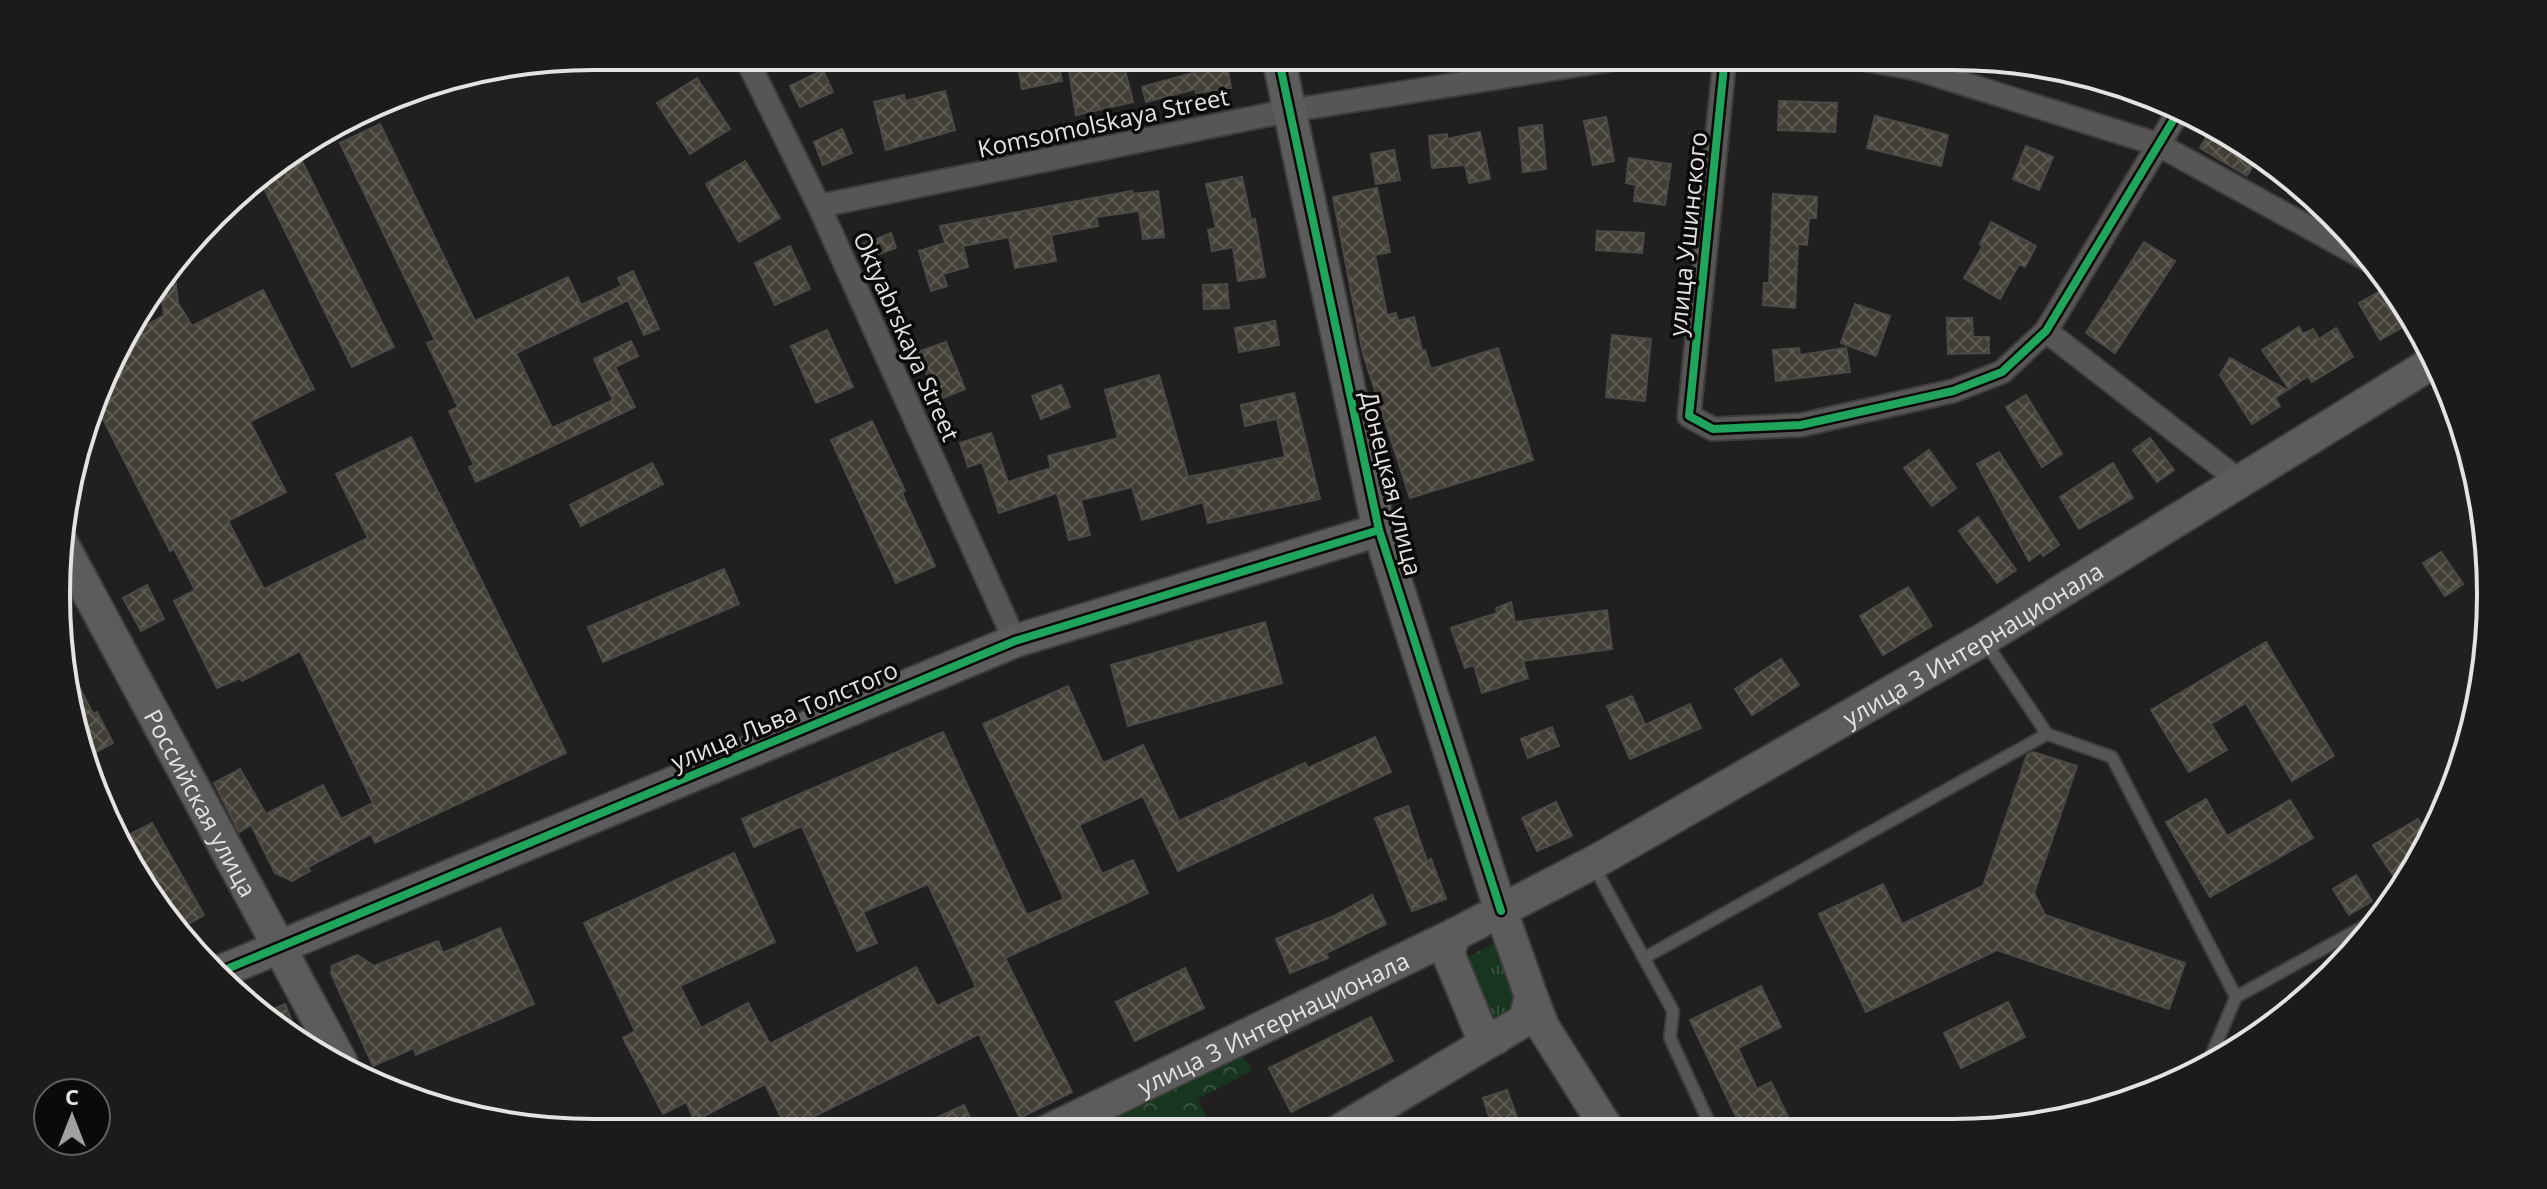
<svg xmlns="http://www.w3.org/2000/svg" width="2547" height="1189" font-family="'Open Sans',sans-serif">
<defs>
<pattern id="grass-tufts" width="24" height="20" patternUnits="userSpaceOnUse" patternTransform="scale(2)"><rect width="24" height="20" fill="#17351f"/><path d="M3 7l-1-3M5 7V3M7 7l1-3M15 17l-1-3M17 17v-4M19 17l1-3" fill="none" stroke="#39523f"/></pattern>
<pattern id="park-crowns" width="20" height="18" patternUnits="userSpaceOnUse" patternTransform="scale(2)"><rect width="20" height="18" fill="#17351f"/><path d="M2 6a3 3 0 1 1 6 0M12 15a3 3 0 1 1 6 0" fill="none" stroke="#39523f"/></pattern>
<pattern id="building-cross-hatch" width="8" height="8" patternUnits="userSpaceOnUse" patternTransform="scale(2)"><rect width="8" height="8" fill="#424036"/><path d="M0 0l8 8M0 8l8-8" fill="none" stroke="#5d5b53"/></pattern>
</defs>
<rect width="100%" height="100%" fill="#21201e"/>
<!-- grass -->
<polygon fill="url(#grass-tufts)" points="1496,942 1522,1011 1490,1027 1465,959"/>
<!-- park -->
<polygon fill="url(#park-crowns)" points="1240,1053 1253,1070 1198,1099 1213,1131 1087,1131"/>
<!-- building -->
<g fill="url(#building-cross-hatch)" stroke="#4b4a49" stroke-width="2">
<polygon points="1016,56 1057,56 1062,81 1022,89"/>
<polygon points="1226,58 1231,88 1196,93 1196,89 1146,102 1142,87 1193,73 1192,63"/>
<polygon points="1123,62 1133,102 1076,115 1069,70"/>
<polygon points="823,70 833,92 800,107 790,86"/>
<polygon points="697,78 730,129 690,154 657,103"/>
<polygon points="945,91 955,130 886,150 874,102 904,95 905,101"/>
<polygon points="1779,101 1837,103 1835,132 1778,130"/>
<polygon points="1875,116 1948,135 1941,166 1867,148"/>
<polygon points="1606,117 1614,161 1593,165 1584,121"/>
<polygon points="380,124 475,321 568,277 581,305 622,286 618,278 633,271 659,329 644,335 628,300 516,353 552,428 613,400 594,359 631,341 638,356 615,367 635,407 476,482 469,467 474,465 449,411 458,407 427,343 435,340 340,143"/>
<polygon points="1542,125 1546,169 1523,172 1519,128"/>
<polygon points="842,129 852,153 823,165 814,142"/>
<polygon points="2211,129 2256,161 2247,176 2200,148"/>
<polygon points="1480,132 1490,179 1469,183 1465,165 1432,168 1429,136 1447,134 1447,139"/>
<polygon points="2026,146 2053,157 2039,190 2013,179"/>
<polygon points="296,149 394,347 352,367 258,176"/>
<polygon points="1394,150 1400,180 1376,184 1371,154"/>
<polygon points="1629,158 1671,164 1665,205 1634,201 1636,185 1626,183"/>
<polygon points="745,161 780,218 739,242 706,184"/>
<polygon points="1242,177 1251,220 1255,219 1265,277 1238,281 1233,247 1212,251 1208,230 1216,228 1206,184"/>
<polygon points="1377,188 1390,252 1375,255 1387,315 1396,313 1398,321 1414,317 1422,351 1425,350 1431,369 1498,348 1533,460 1410,498 1363,354 1333,197"/>
<polygon points="1132,191 1133,194 1158,191 1164,237 1143,239 1139,211 1096,217 1098,226 1051,235 1056,261 1015,268 1009,237 963,246 968,267 943,274 947,286 931,291 919,251 945,243 940,226"/>
<polygon points="1773,194 1817,197 1816,218 1809,218 1807,245 1798,244 1795,308 1763,305 1764,283 1769,283"/>
<polygon points="1991,222 2036,246 2025,267 2019,264 2000,299 1964,278 1983,246 1980,244"/>
<polygon points="1597,231 1644,233 1642,253 1596,250"/>
<polygon points="891,233 896,248 868,258 863,244"/>
<polygon points="2144,242 2175,261 2115,353 2086,333"/>
<polygon points="790,246 810,289 775,305 755,263"/>
<polygon points="174,270 178,303 192,326 263,290 314,389 250,422 286,492 228,521 264,589 368,538 336,474 411,437 566,753 375,843 371,834 308,867 310,871 292,881 275,873 251,825 239,832 214,783 240,769 266,814 323,785 341,819 373,803 300,651 242,681 240,678 217,688 174,601 195,590 174,549 170,551 97,407 123,340 164,315 160,286"/>
<polygon points="1227,284 1229,308 1204,309 1203,285"/>
<polygon points="2380,291 2401,328 2380,340 2359,303"/>
<polygon points="1855,304 1890,316 1876,356 1841,343"/>
<polygon points="1947,318 1972,318 1973,337 1989,337 1989,353 1948,354"/>
<polygon points="1275,321 1279,345 1239,352 1235,328"/>
<polygon points="2299,327 2303,334 2313,329 2319,339 2336,328 2353,357 2312,382 2308,376 2289,389 2262,350"/>
<polygon points="827,330 853,387 816,403 791,346"/>
<polygon points="1612,335 1651,339 1645,401 1606,397"/>
<polygon points="946,342 965,389 938,400 917,352"/>
<polygon points="1799,348 1800,355 1846,348 1850,372 1776,381 1773,350"/>
<polygon points="2230,358 2287,390 2275,398 2280,406 2252,424 2220,375"/>
<polygon points="1159,375 1188,477 1285,457 1277,419 1245,426 1241,405 1294,393 1320,499 1208,523 1203,502 1142,520 1132,487 1081,500 1090,535 1069,540 1057,493 999,513 982,462 968,467 960,443 991,433 1008,482 1051,468 1048,456 1118,438 1105,390"/>
<polygon points="1061,385 1070,407 1041,419 1032,396"/>
<polygon points="2026,395 2062,454 2042,467 2006,407"/>
<polygon points="872,421 905,491 902,493 935,566 896,583 831,440"/>
<polygon points="2150,438 2174,470 2157,482 2133,450"/>
<polygon points="1929,450 1956,488 1932,506 1904,468"/>
<polygon points="1999,452 2059,545 2043,556 2041,552 2029,561 1977,464"/>
<polygon points="652,463 663,484 581,526 570,505"/>
<polygon points="2113,463 2133,498 2079,529 2060,497"/>
<polygon points="1978,517 2016,570 1997,583 1959,531"/>
<polygon points="2441,552 2463,584 2445,596 2423,563"/>
<polygon points="724,569 739,604 603,662 588,627"/>
<polygon points="147,585 164,619 141,631 123,598"/>
<polygon points="1908,587 1932,626 1883,655 1860,616"/>
<polygon points="1511,602 1515,622 1607,610 1612,649 1523,661 1528,678 1482,693 1474,665 1465,668 1451,628 1497,613 1496,608"/>
<polygon points="1265,622 1282,683 1128,726 1111,665"/>
<polygon points="2266,642 2334,756 2292,781 2246,703 2211,724 2227,750 2189,772 2151,710"/>
<polygon points="63,655 93,714 97,712 113,743 88,756 66,699"/>
<polygon points="1781,659 1799,685 1752,715 1735,689"/>
<polygon points="1068,686 1103,763 1143,745 1179,821 1305,763 1308,768 1375,737 1391,772 1178,871 1143,796 1079,825 1102,874 1133,860 1148,893 1005,958 1072,1092 1020,1118 979,1034 787,1130 765,1084 695,1121 686,1102 663,1114 623,1038 635,1031 584,923 734,853 775,942 680,986 701,1028 748,1003 770,1044 916,967 937,1006 976,987 928,884 863,912 877,943 857,951 802,826 754,847 742,819 943,732 1027,915 1064,899 983,724"/>
<polygon points="1632,696 1645,725 1690,704 1701,728 1630,759 1607,706"/>
<polygon points="1552,727 1559,746 1528,758 1521,739"/>
<polygon points="2033,752 2077,766 2034,893 2045,915 2185,963 2169,1009 1997,950 1866,1012 1819,914 1883,884 1902,924 1983,886 2027,755"/>
<polygon points="2206,799 2227,836 2290,800 2313,838 2210,897 2166,822"/>
<polygon points="1556,802 1572,836 1537,851 1522,818"/>
<polygon points="1408,806 1427,861 1431,859 1446,899 1412,911 1375,818"/>
<polygon points="2418,819 2429,837 2406,878 2398,883 2373,845"/>
<polygon points="152,823 204,915 181,928 128,863 119,840"/>
<polygon points="2356,875 2372,901 2349,915 2333,889"/>
<polygon points="1372,895 1386,924 1326,953 1328,958 1290,973 1276,939 1334,916"/>
<polygon points="500,928 534,1004 416,1055 414,1048 373,1066 331,973 332,966 357,955 374,966 438,941 443,953"/>
<polygon points="1185,968 1204,1008 1135,1041 1116,1002"/>
<polygon points="1761,986 1781,1027 1738,1048 1757,1089 1771,1082 1794,1129 1742,1129 1690,1020"/>
<polygon points="2008,1002 2025,1037 1961,1068 1944,1033"/>
<polygon points="285,1004 298,1036 263,1014"/>
<polygon points="1371,1017 1393,1061 1291,1112 1269,1068"/>
<polygon points="1507,1090 1518,1120 1493,1129 1483,1098"/>
<polygon points="964,1105 977,1132 906,1132"/>
</g>
<g fill="none" stroke-linecap="round" stroke-linejoin="round">
<!-- lane casing -->
<g stroke="#3e3d3b" stroke-width="15">
<g id="lane">
<polyline points="2429,366 2458,414"/>
<polyline points="1986,643 2047,734 2112,757 2236,997 2208,1063"/>
<polyline points="1594,867 1673,1011 1670,1038 1712,1129"/>
<polyline points="1644,958 2047,734"/>
<polyline points="2236,997 2384,915"/>
</g>
</g>
<!-- street casing -->
<g stroke="#3e3d3b" stroke-width="26">
<g id="street">
<polyline points="745,56 819,206 1015,641"/>
<polyline points="1725,56 1689,416 1713,429 1801,425 1953,391 2002,372 2046,331 2180,109"/>
<polyline points="1845,56 1917,69 2157,144 2374,263"/>
<polyline points="819,206 1287,111 1635,56"/>
<polyline points="2046,331 2241,482"/>
</g>
</g>
<!-- secondary casing -->
<g stroke="#3e3d3b" stroke-width="36">
<g id="secondary">
<polyline points="1278,56 1379,530 1501,911 1531,996 1525,1020 1339,1131"/>
<path id="s1" d="M61 542 341 1062"/>
<polyline points="1454,935 1448,953 1480,1031 1496,1038"/>
<polyline points="217,973 1015,641 1379,530"/>
<polyline points="1531,996 1543,1027 1608,1130"/>
<path id="s2" d="M1046 1132 1454 935 1602 858 1984 639 2435 361"/>
</g>
</g>
<!-- lane -->
<use href="#lane" stroke="#575655" stroke-width="11"/>
<!-- street -->
<use href="#street" stroke="#575655" stroke-width="22"/>
<!-- secondary -->
<use href="#secondary" stroke="#5d5c5d" stroke-width="32"/>
<!-- cycleway casing -->
<g stroke="#0b0a09" stroke-width="13">
<g id="cycleway">
<polyline points="1278,56 1379,530 1501,911"/>
<polyline points="1725,56 1689,416 1713,429 1801,425 1953,391 2002,372 2046,331 2180,109"/>
<polyline points="217,973 1015,641 1379,530"/>
</g>
</g>
<!-- cycleway -->
<use href="#cycleway" stroke="#20a55d" stroke-width="8"/>
</g>
<g text-anchor="middle" dominant-baseline="central" stroke-width="7" stroke-linejoin="round" paint-order="stroke">
<!-- street labels -->
<g font-size="24" fill="#e4e3e1" stroke="#0b0a09">
<text transform="translate(1103 122) rotate(-12)">Komsomolskaya Street</text>
<text transform="translate(1687 234) rotate(-84)">улица Ушинского</text>
<text transform="translate(907 336) rotate(66)">Oktyabrskaya Street</text>
<text transform="translate(1392 483) rotate(76)">Донецкая улица</text>
<text stroke="none"><textPath href="#s2" startOffset="1048">улица 3 Интернационала</textPath></text>
<text transform="translate(784 715) rotate(-23)">улица Льва Толстого</text>
<text stroke="none"><textPath href="#s1" startOffset="296">Российская улица</textPath></text>
<text stroke="none"><textPath href="#s2" startOffset="252">улица 3 Интернационала</textPath></text>
</g>
</g>
<!-- crop -->
<path d="M0 0H2547V1189H0ZM594 70H1953A524 524 0 0 1 2477 594V595A524 524 0 0 1 1953 1119H594A524 524 0 0 1 70 595V594A524 524 0 0 1 594 70Z" fill="#1c1b1a" fill-rule="evenodd"/>
<path fill="none" stroke="#e4e3e1" stroke-width="4" d="M594 70H1953A524 524 0 0 1 2477 594V595A524 524 0 0 1 1953 1119H594A524 524 0 0 1 70 595V594A524 524 0 0 1 594 70Z"/>
<!-- north arrow -->
<g transform="translate(72 1117)"><circle r="38" fill="#0b0a09" stroke="#62615f" stroke-width="2"/>
<path d="M0-6L14 30L0 20L-14 30Z" fill="#a09f9d"/>
<text y="-12" font-size="22" font-weight="bold" text-anchor="middle" fill="#e4e3e1">С</text>
</g>
</svg>
